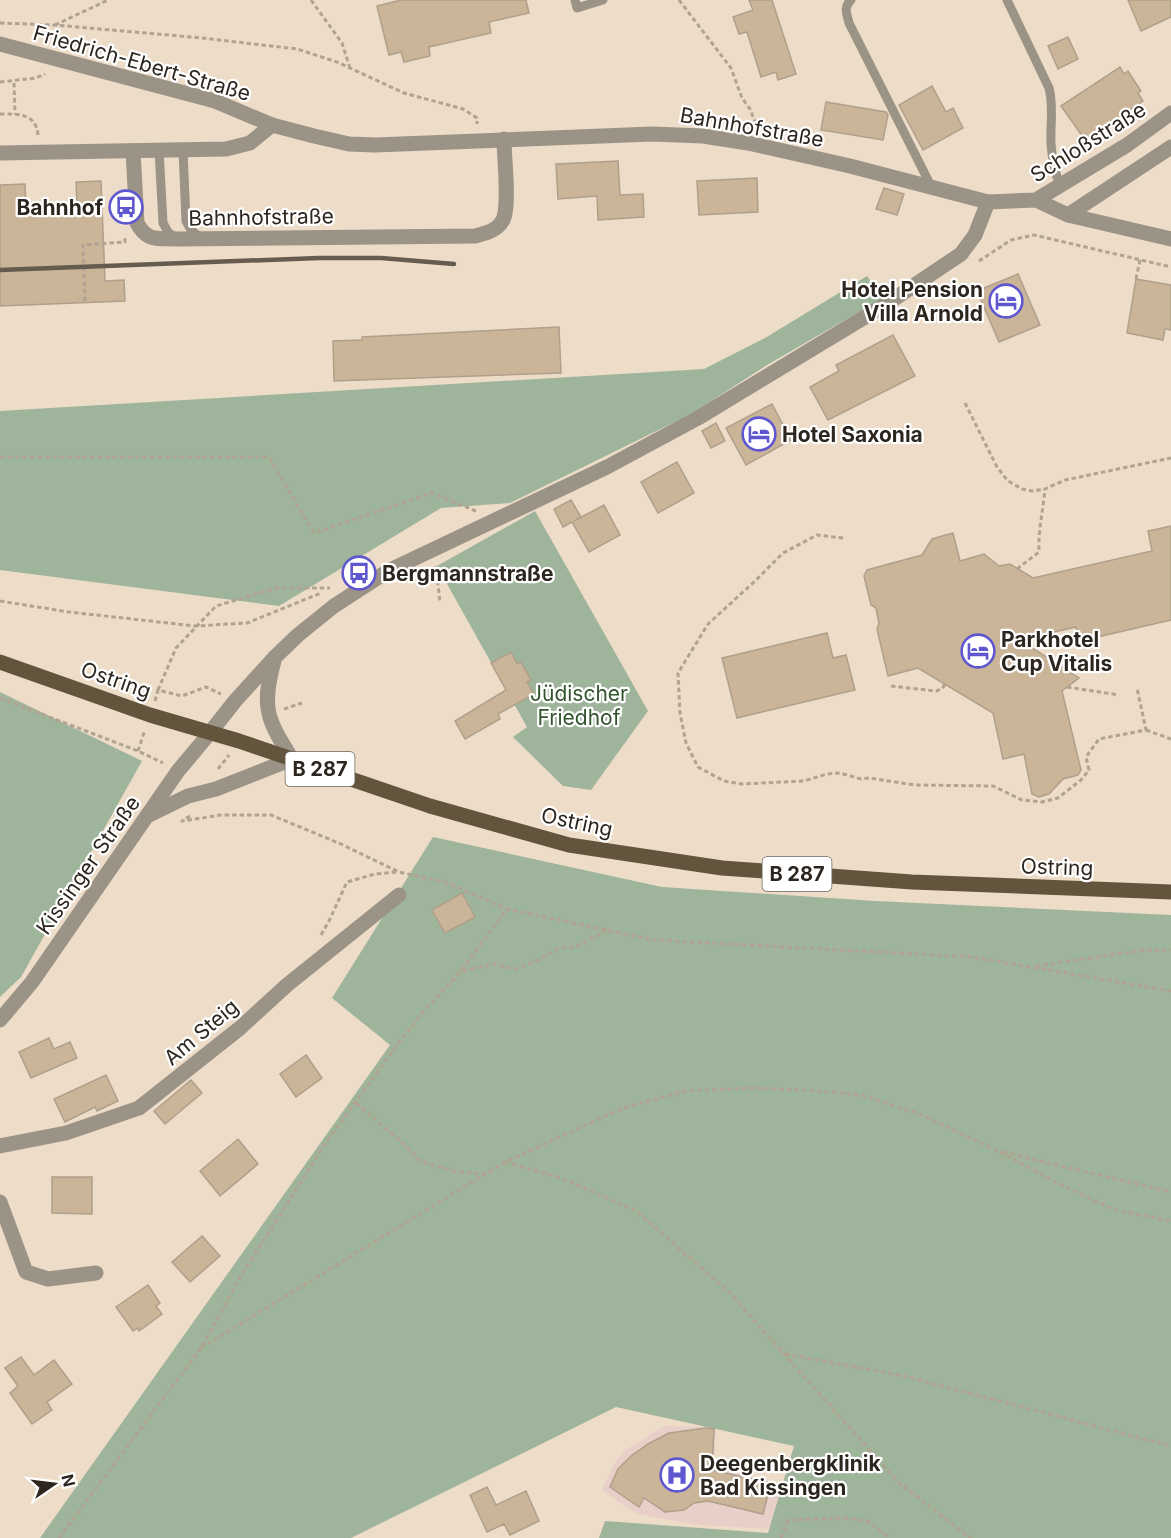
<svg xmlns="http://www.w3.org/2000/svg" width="1171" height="1538" font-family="Inter,sans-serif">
<rect width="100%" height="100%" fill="#eddcc7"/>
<!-- medical -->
<polygon fill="#e8cfc8" points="664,1426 705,1427 716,1429 714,1468 779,1483 789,1515 773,1529 699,1525 637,1514 602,1490 613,1465 627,1449"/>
<!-- green -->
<g fill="#9eb49b">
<polygon points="867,276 883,298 767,365 691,414 510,503 441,508 279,606 0,570 0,411 704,369 765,338"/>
<polygon points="535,511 648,711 591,790 563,786 513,737 527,727 437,566"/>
<polygon points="0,692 142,761 21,977 0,997"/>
<polygon points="433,837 662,887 875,901 1171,915 1171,1538 599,1538 605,1521 768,1533 794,1446 616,1407 351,1538 40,1538 390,1045 332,998"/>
</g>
<!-- building -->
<g fill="#cbb599" stroke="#af9f8b" stroke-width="1.5">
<polygon points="401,0 526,0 529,13 489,22 491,33 429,47 430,56 404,62 401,52 389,55 377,6"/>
<polygon points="749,0 772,0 796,74 778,80 776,72 761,77 747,32 739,34 733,17 753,10"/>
<polygon points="1128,0 1171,0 1171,17 1141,31"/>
<polygon points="1068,37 1078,59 1058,69 1048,46"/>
<polygon points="1120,67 1124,74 1128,71 1141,91 1138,93 1143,101 1085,140 1061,106"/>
<polygon points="932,86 946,112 953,108 963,128 923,150 899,105"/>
<polygon points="826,102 886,112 888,115 883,140 821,130"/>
<polygon points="618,161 620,195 643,194 644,217 598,220 597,196 558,199 556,164"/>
<polygon points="757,178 758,212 699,215 697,181"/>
<polygon points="101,181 105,281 124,280 125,301 0,306 0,185 25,184 26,205 77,203 76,182"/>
<polygon points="884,188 904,194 897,215 876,209"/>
<polygon points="1018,274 1040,325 999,342 977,291"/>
<polygon points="1136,279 1171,285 1171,330 1165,329 1163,340 1127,333"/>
<polygon points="559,327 561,373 334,381 333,341 362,340 362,337"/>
<polygon points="893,335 915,376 828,420 810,387 839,371 836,365"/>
<polygon points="772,404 791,440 746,465 726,428"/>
<polygon points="716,423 725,441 711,448 702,431"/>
<polygon points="677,462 694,493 658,513 641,482"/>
<polygon points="571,500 581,517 574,521 604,505 620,535 589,552 572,522 563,527 554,509"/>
<polygon points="1171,526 1171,620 1080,641 1076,627 1020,640 1079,678 1062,691 1081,770 1078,775 1063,779 1049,794 1039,797 1032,794 1024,754 1003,759 993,713 918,668 888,676 877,629 879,623 876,608 871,605 864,576 867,570 922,555 932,539 953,533 960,561 984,554 999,566 1010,564 1033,578 1152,551 1148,531"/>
<polygon points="827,633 833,658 846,655 855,690 737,718 722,658"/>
<polygon points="511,652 517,664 521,662 531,680 527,682 534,694 498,714 500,719 465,739 455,721 506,690 491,663"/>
<polygon points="462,893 475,917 445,933 432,910"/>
<polygon points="49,1038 54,1049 70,1042 77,1058 31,1078 19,1052"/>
<polygon points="306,1055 322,1078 296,1097 280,1074"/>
<polygon points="106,1075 118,1101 97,1111 95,1107 65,1122 54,1099"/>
<polygon points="191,1080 202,1093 165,1124 154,1111"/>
<polygon points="238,1139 258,1164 220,1196 200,1171"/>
<polygon points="52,1177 92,1177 92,1214 52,1213"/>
<polygon points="202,1236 220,1256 190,1282 172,1262"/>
<polygon points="148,1285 160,1303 156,1306 162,1314 139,1331 138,1328 133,1331 116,1307"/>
<polygon points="21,1357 34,1375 54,1360 72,1384 47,1402 52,1410 32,1424 10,1393 18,1386 5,1368"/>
<polygon points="706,1428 714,1429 712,1470 771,1483 763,1514 708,1501 694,1503 684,1510 665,1512 644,1498 639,1507 610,1487 618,1469 631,1456 648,1444 669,1433"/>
<polygon points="487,1487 496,1505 526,1491 539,1521 510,1535 504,1524 487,1532 470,1495"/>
</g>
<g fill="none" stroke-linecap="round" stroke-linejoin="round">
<!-- path -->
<g stroke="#b1a392" stroke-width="3" stroke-dasharray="4.5 3" stroke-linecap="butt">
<polyline points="311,0 342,43 350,68"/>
<polyline points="679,0 731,68 742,98 750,109 758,129"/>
<polyline points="0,23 55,25 202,38 297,49 337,62 404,93 463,109 477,118 477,124"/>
<polyline points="55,25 108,0"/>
<polyline points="0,82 36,78 45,74"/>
<polyline points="14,83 15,114"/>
<path d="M0 114C18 114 36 113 38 135"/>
<polyline points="979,261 1011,240 1034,235 1171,267"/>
<polyline points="1136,279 1140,260"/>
<polyline points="85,301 83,245 125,242 125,238"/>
<polyline points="965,403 997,467 1008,481 1022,489 1032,491 1045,489 1065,480 1171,458"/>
<polyline points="0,457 269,457 314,533 432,493 476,511"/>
<polyline points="843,538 817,535 783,553 754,582 708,624 678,673 680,713 686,743 698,767 724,781 742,784 804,781 827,774 840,773 861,779 869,778 915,785 993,786 1022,800 1042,802 1058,798 1081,780 1089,770 1086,757 1099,739 1146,730 1137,688"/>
<polyline points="436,566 440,603"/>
<path d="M1017 569 1039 552C1038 531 1043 511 1045 489"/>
<polyline points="0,601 69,612 195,626 247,623 321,593"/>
<polyline points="891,686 936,691 942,689 945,684"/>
<polyline points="1067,687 1119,695"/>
<polyline points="158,690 176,648 216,606 276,588 330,588"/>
<polyline points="0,698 138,751 163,763"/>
<polyline points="155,701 158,690 182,696 206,687 221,694"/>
<polyline points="284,709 302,703"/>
<polyline points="1146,730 1171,739"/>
<polyline points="138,751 145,730"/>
<polyline points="218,769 229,755"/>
<polyline points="190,816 182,821 221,815 271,815 341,844 399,872 448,883 507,909 653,940 972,957 1171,991"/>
<polyline points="321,935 329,921 347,882 375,874 397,872"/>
<polyline points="1036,966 1145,950 1171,950"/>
<polyline points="463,971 494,964 515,969 536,961 561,947 576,947 607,930"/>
<polyline points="356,1103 405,1145 420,1161 457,1172 485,1174"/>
<polyline points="1003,1152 1171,1192"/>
<polyline points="505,1162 561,1178 635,1210 728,1291 899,1483 971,1538"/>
<polyline points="201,1348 505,1162 623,1108 686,1091 753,1088 820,1091 861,1095 917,1113 998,1151 1059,1184 1115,1210 1171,1221"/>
<polyline points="785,1354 904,1376 1171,1446"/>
<polyline points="59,1538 201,1348 241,1276 325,1144 397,1045 425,1010 461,971 507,909"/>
<polyline points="781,1538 788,1520 849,1518 870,1522 889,1538"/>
</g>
<!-- service -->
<g stroke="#9b9386" stroke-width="9">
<polyline points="575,0 577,8 603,0"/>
<path d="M851 0C843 7 847 14 849 23L932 188"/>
<path d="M1007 0 1049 88C1054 106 1050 126 1051 144 1052 159 1055 172 1060 186"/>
<polyline points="159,150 163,223 168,232 176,238"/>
<polyline points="183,150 186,221 191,230 200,237"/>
</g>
<!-- minor -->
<g stroke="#9b9386" stroke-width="15">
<polyline points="0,44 215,101 272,125 314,136 349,144 375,145 652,134 703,136 748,143 850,166 988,202 1036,200 1127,145 1171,113"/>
<path d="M133 151 137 223C147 242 157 238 177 239L475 236C486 233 497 231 503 220 510 205 504 158 504 139"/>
<polyline points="0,153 226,149 250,143 272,125"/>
<polyline points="1036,200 1068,215 1171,239"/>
<polyline points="1068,215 1171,147"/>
<path d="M274 661C261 708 267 719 292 759"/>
<polyline points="209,734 235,701 274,658 298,635 334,606 388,571 607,467 698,418 888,303 961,254 975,235 988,202"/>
<polyline points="0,1146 66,1133 139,1108 240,1028 287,985 399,895"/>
<polyline points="0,1202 26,1272 48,1279 96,1273"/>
</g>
<!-- tertiary -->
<g stroke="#9b9386" stroke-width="15">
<polyline points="149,815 188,796 216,789 292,759"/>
<polyline points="0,1020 32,982 178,771 209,734"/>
</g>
<!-- primary -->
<polyline stroke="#63543e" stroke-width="15" points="0,662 150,715 239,741 430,806 569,845 722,868 912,882 1171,892"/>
<!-- rail -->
<polyline stroke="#655b4f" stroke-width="4.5" points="0,270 319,258 381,258 454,264"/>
</g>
<!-- icons -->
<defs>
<g id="bus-ring" transform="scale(1.725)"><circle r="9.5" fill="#fff" stroke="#5e57d0" stroke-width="1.5"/><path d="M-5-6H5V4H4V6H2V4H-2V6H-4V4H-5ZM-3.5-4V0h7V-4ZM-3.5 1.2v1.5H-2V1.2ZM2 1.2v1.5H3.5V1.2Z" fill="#5e57d0"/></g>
<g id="hotel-ring" transform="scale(1.725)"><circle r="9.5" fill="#fff" stroke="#5e57d0" stroke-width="1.5"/><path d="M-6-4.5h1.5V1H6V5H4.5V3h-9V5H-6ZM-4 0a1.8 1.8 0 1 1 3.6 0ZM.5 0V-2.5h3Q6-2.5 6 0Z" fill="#5e57d0"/></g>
<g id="hospital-ring" transform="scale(1.725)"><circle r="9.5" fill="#fff" stroke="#5e57d0" stroke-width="1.5"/><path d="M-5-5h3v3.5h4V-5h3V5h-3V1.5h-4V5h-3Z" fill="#5e57d0"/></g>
</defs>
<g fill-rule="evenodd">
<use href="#bus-ring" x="126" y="207"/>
<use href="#hotel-ring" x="1006" y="301"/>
<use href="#hotel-ring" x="759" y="434"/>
<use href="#bus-ring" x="359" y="573"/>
<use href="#hotel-ring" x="978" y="651"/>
<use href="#hospital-ring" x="677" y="1475"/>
</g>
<g text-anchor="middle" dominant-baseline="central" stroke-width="4.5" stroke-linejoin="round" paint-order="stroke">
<!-- shield labels -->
<g fill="#fff" stroke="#6c6762" stroke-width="1.5">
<rect x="285.5" y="752" width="69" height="34" rx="4.5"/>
<rect x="762.5" y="857" width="69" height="34" rx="4.5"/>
</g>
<g font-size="20" font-weight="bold" fill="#2d261e">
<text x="320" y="769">B 287</text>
<text x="797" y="874">B 287</text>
</g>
<!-- street labels -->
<g font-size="21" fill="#2d261e" stroke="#fff">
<text transform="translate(142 63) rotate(16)">Friedrich-Ebert-Straße</text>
<text transform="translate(752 127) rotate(10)">Bahnhofstraße</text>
<text transform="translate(1088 142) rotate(-32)">Schloßstraße</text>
<text transform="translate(261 217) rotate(-1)">Bahnhofstraße</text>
<text transform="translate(116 680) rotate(19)">Ostring</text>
<text transform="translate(577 822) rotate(12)">Ostring</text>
<text transform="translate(88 865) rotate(-55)">Kissinger Straße</text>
<text transform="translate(1057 867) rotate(2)">Ostring</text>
<text transform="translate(201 1032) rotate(-40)">Am Steig</text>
</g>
<!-- poi labels -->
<g font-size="21" font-weight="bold" fill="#2d261e" stroke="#fff" text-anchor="start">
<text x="103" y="207" text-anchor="end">Bahnhof</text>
<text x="983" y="289" text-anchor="end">Hotel Pension<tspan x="983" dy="24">Villa Arnold</tspan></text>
<text x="782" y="434">Hotel Saxonia</text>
<text x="382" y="573">Bergmannstraße</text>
<text x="1001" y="639">Parkhotel<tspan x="1001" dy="24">Cup Vitalis</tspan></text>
<text x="700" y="1463">Deegenbergklinik<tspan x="700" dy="24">Bad Kissingen</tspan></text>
</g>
<!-- park labels -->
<g font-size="21" fill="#32552d" stroke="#fff">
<text x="579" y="693">Jüdischer<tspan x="579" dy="24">Friedhof</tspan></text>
</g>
</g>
<!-- north arrow -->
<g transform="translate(54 1484) rotate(76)" stroke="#ffffff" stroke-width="4.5" paint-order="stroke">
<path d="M0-4.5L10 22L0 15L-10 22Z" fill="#2d261e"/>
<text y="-9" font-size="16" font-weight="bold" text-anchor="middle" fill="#2d261e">N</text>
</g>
</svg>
